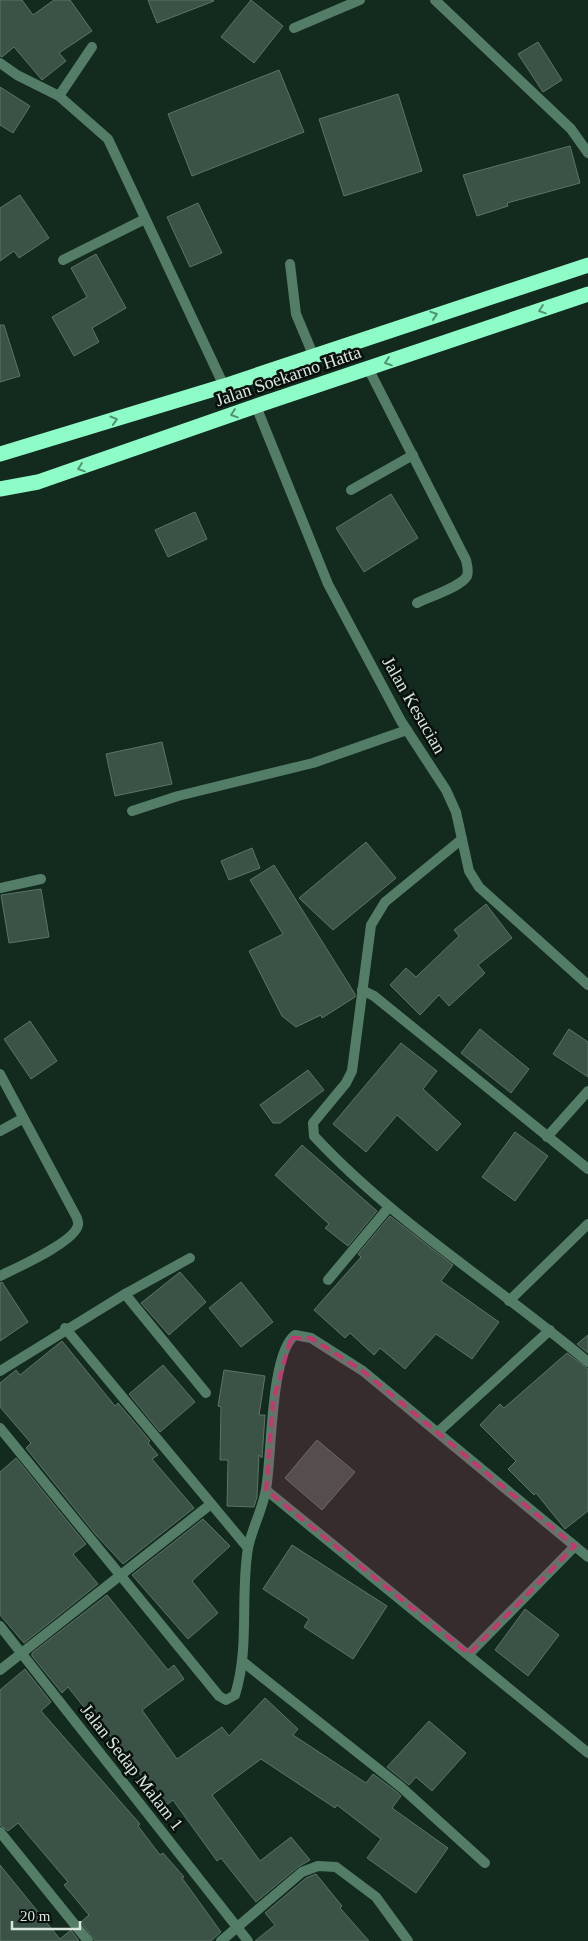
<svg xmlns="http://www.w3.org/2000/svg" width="588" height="1941" font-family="Georgia,serif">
<rect width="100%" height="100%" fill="#132a1f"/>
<!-- building -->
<g fill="#3b5347" stroke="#5b7466">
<polygon points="0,0 22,0 33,15 54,0 70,0 92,31 59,53 66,61 42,80 14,47 2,57 0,56"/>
<polygon points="148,0 213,0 214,1 157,23"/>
<polygon points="251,0 283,26 254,63 221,37"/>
<polygon points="538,42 562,80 543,92 518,54"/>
<polygon points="279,70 304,132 192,176 168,114"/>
<polygon points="0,87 30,106 13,133 0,125"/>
<polygon points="398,94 422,171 344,196 319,119"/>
<polygon points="570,146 580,183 507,203 508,206 477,216 463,175"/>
<polygon points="20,195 49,238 19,258 14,251 0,261 0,208"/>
<polygon points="198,203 222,253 190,267 167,217"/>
<polygon points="96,254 126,308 92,328 99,342 74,356 52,317 87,297 71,268"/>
<polygon points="0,325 4,325 20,376 0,382"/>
<polygon points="391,494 418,538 364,572 336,528"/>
<polygon points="195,512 207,539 168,557 155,530"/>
<polygon points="162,742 172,784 115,796 106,754"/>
<polygon points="366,842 396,878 333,930 299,898"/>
<polygon points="252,848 260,868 229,880 221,861"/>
<polygon points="274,865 355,994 355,997 322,1018 321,1015 296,1027 282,1016 249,951 283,934 250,880"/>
<polygon points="41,889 49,937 9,943 1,895"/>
<polygon points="486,904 512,938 478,965 485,973 449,1006 439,995 420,1015 390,985 406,968 416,977 459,936 454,930"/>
<polygon points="30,1021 57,1061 31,1079 4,1039"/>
<polygon points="480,1029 529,1069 511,1093 461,1053"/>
<polygon points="569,1029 588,1042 588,1077 553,1054"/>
<polygon points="401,1043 437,1071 423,1089 461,1124 437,1151 397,1115 366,1152 333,1124"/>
<polygon points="308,1070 324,1090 280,1123 273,1123 260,1105"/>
<polygon points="515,1132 548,1156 515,1201 482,1177"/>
<polygon points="302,1145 377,1211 348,1246 325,1228 329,1224 275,1175"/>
<polygon points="390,1216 453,1265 441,1281 499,1322 472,1359 436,1334 405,1369 380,1348 374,1355 350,1333 345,1338 314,1310 361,1257 358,1254"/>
<polygon points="180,1272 206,1302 169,1335 141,1303"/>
<polygon points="2,1282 28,1322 0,1341 0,1283"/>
<polygon points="241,1282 273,1322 241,1347 209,1308"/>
<polygon points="588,1335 588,1353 577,1344"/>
<polygon points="62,1341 115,1406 118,1403 150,1441 148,1443 158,1455 152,1459 194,1508 123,1564 96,1535 26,1448 31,1443 0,1407 0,1383 16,1370 20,1375"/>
<polygon points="567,1353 588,1369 588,1511 565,1529 536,1493 534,1495 508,1469 516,1461 480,1425 500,1404 504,1408"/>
<polygon points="163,1365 195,1402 160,1432 129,1394"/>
<polygon points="224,1370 265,1376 259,1415 265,1415 262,1458 259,1455 257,1497 254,1507 227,1506 228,1460 220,1460 221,1407 218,1406"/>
<polygon points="317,1440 355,1472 322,1510 285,1478"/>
<polygon points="16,1458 86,1544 73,1554 98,1584 24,1643 0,1615 0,1472"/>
<polygon points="203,1519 230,1546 192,1581 218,1613 188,1639 132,1575"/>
<polygon points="292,1545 387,1606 353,1659 304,1627 309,1619 263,1589"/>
<polygon points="107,1595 168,1670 174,1665 184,1679 142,1710 177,1759 222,1727 229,1736 265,1698 298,1729 293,1735 366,1783 373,1774 397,1792 401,1796 392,1808 448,1848 416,1893 367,1858 381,1839 337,1805 335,1808 261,1759 212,1795 260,1861 291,1837 310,1860 298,1867 256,1902 221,1858 217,1861 173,1800 165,1806 93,1714 91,1716 68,1687 62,1693 32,1656 32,1653"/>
<polygon points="525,1609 559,1635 528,1676 495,1650"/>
<polygon points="25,1669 51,1702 41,1711 140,1824 138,1826 160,1855 163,1853 184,1877 182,1878 221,1932 211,1941 95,1941 81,1922 89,1915 64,1885 68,1882 18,1823 8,1831 0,1825 0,1690"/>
<polygon points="429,1721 466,1753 432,1791 416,1777 409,1785 387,1767"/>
<polygon points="0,1865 60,1939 71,1930 79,1941 0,1941"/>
<polygon points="316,1874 342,1906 340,1908 369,1941 255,1941 275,1925 265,1913 306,1878"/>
</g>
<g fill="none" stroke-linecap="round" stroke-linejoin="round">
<!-- lane -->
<g stroke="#547d68" stroke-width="10">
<path d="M368 368 466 560C467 565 469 571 467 576 461 587 429 597 417 603"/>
<polyline points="351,490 413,455"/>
</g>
<!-- street -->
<g stroke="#547d68" stroke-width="10">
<polyline points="435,0 571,129 588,153"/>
<polyline points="294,28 360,0"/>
<polyline points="0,63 17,75 59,96 108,139 224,386"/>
<polyline points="59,96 92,47"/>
<polyline points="63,260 145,219"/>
<polyline points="290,264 296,314 314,357"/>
<polyline points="256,406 328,584 401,721 446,790 456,812 469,871 479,887 588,985"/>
<polyline points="132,811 178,796 313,763 407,730"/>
<path d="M462 839 385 902 371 925 352 1071 346 1083 313 1123 314 1136C395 1223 498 1286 588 1362"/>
<polyline points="0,888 41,879"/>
<polyline points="362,990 374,996 588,1169"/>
<path d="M0 1074 77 1218C77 1220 79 1223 78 1225 75 1242 16 1268 0 1276"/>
<polyline points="0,1131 22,1119"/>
<polyline points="547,1137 588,1091"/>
<polyline points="328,1280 389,1207"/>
<polyline points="125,1294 190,1258"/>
<polyline points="509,1301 588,1224"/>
<polyline points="65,1328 248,1548"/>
<polyline points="0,1371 125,1294 206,1393"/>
<path d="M0 1428 219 1696 226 1700 235 1695C250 1647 240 1596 248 1548 252 1528 263 1509 266 1489 272 1458 270 1353 295 1335L311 1338 363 1371 588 1557"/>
<polyline points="438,1432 550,1330"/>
<polyline points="266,1490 588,1753"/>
<polyline points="0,1626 248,1941"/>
<polyline points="469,1654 575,1546"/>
<polyline points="242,1661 401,1787 485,1863"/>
<polyline points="0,1670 211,1504"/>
<polyline points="0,1832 88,1941"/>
<polyline points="221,1941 302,1872 318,1866 336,1867 376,1897 408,1941"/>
</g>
<!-- highway -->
<g stroke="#8efcc7" stroke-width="15">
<polyline points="0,454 224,386 588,265"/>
<polyline points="0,489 38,482 256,406 588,294"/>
</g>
</g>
<!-- one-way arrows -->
<defs><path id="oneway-chevron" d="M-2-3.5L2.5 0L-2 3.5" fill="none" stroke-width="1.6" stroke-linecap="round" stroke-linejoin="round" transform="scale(1.25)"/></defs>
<g stroke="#519272">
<use href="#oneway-chevron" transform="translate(542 310) rotate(161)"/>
<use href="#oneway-chevron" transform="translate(434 315) rotate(-18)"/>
<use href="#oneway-chevron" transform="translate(388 362) rotate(161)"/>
<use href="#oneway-chevron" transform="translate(234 414) rotate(161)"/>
<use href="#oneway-chevron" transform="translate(114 420) rotate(-17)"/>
<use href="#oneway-chevron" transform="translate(81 468) rotate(161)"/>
</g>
<!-- marked area -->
<path fill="#c5376f" fill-opacity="0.2" stroke="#c5376f" stroke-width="4" stroke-dasharray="10 6" stroke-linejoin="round" d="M291 1338H311L363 1371 575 1546 469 1654 266 1490 273 1401Z"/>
<g text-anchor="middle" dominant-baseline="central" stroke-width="5" stroke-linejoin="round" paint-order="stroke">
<!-- street labels -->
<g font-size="18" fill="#d9e6de" stroke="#07100b">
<text transform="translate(288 376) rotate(-19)">Jalan Soekarno Hatta</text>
<text transform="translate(414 705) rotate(60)">Jalan Kesucian</text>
<text transform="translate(132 1767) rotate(52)">Jalan Sedap Malam 1</text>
</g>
</g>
<!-- scale -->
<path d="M12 1921v8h68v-8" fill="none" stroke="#d9e6de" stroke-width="2.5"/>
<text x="20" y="1921" font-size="15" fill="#d9e6de" stroke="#07100b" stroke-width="4" paint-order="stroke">20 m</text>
</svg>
